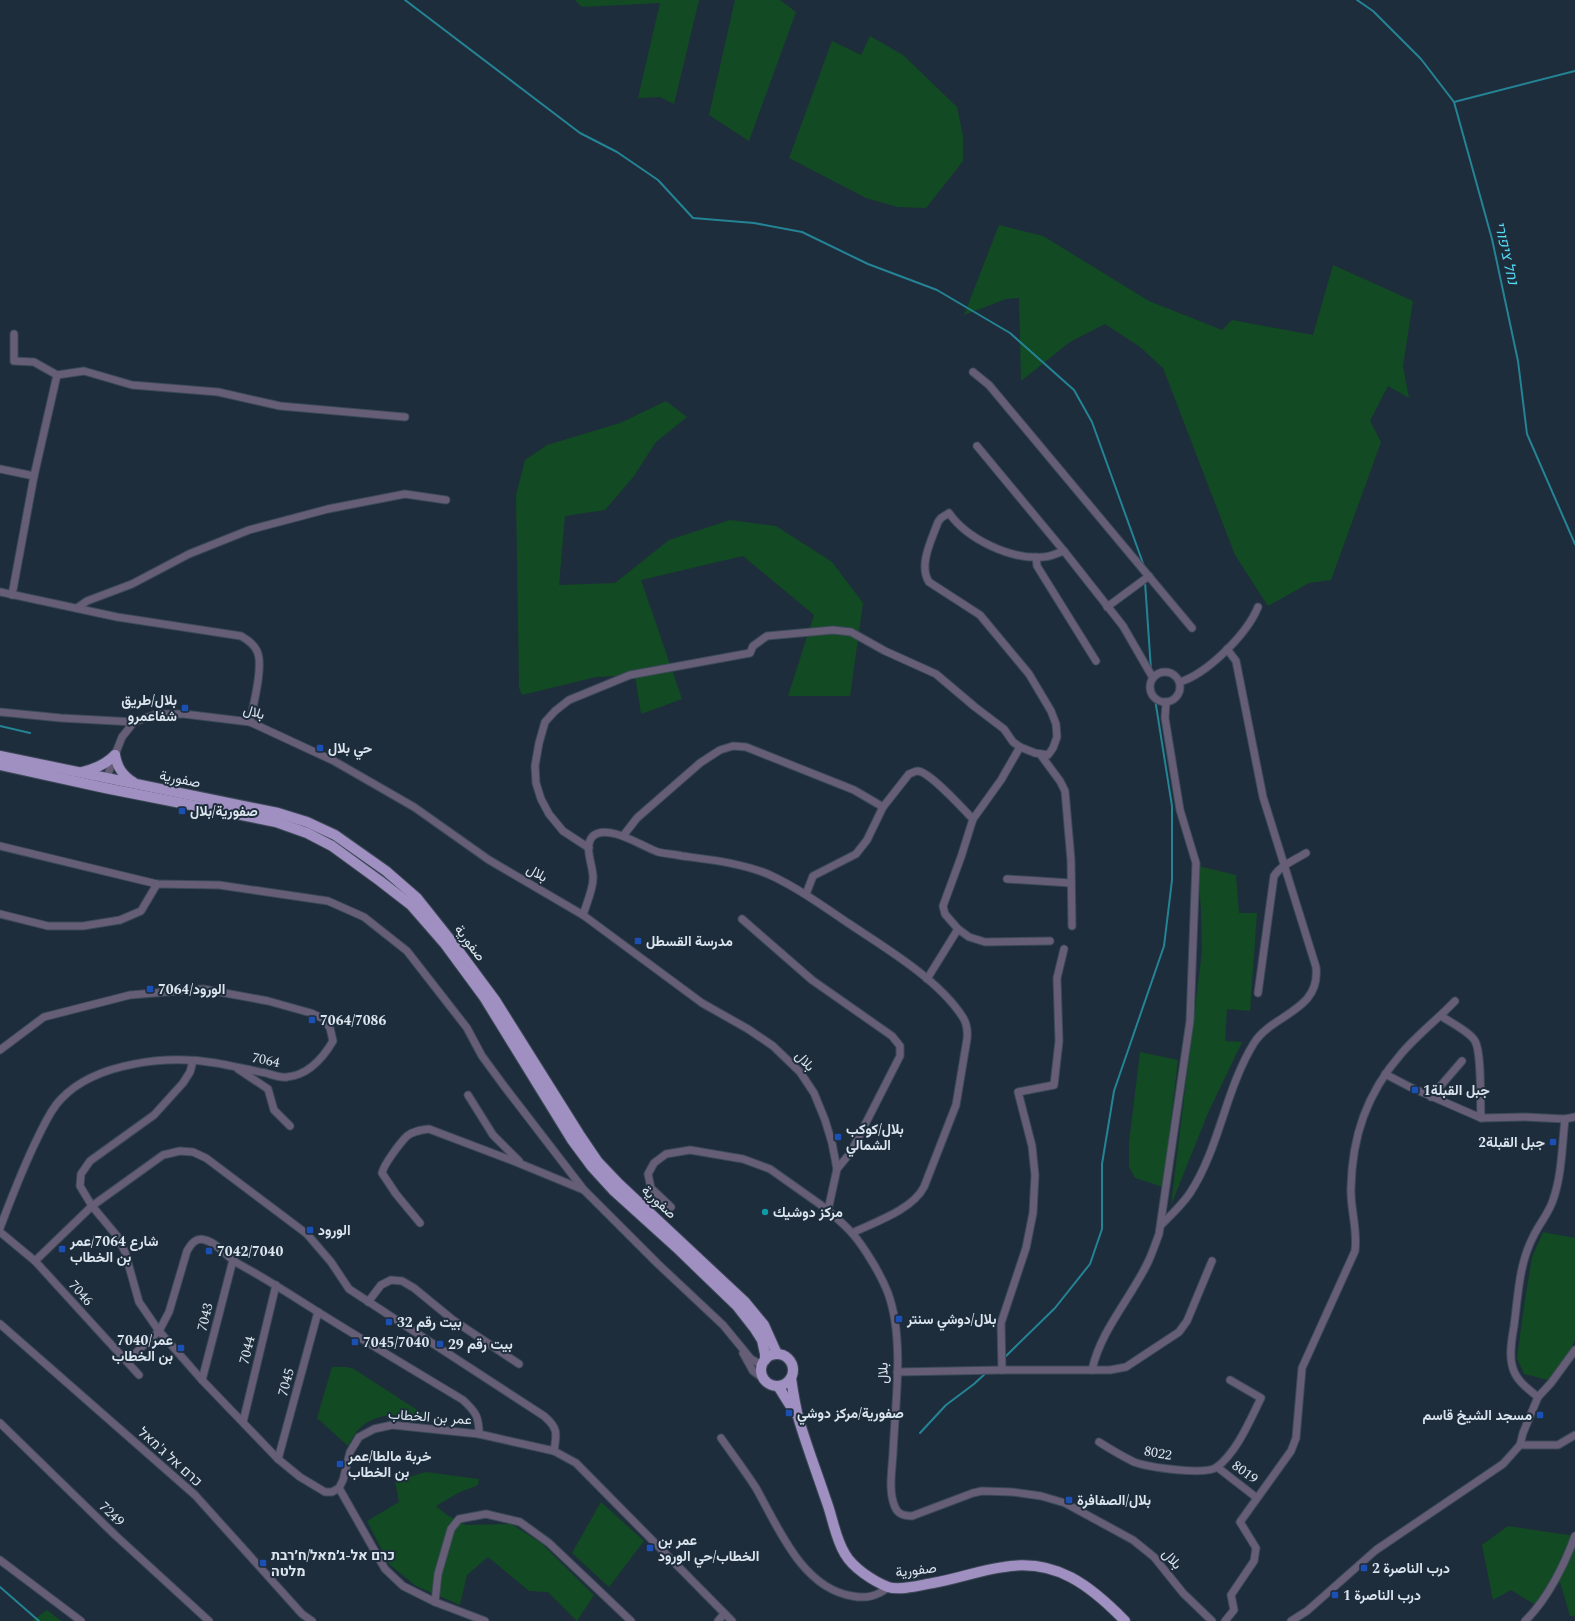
<svg xmlns="http://www.w3.org/2000/svg" width="1575" height="1621" font-family="Spectral,Vazirmatn,Heebo,serif">
<rect width="100%" height="100%" fill="#1e2d3b"/>
<!-- green -->
<g fill="#124a23">
<polygon points="575,0 699,0 674,104 660,97 638,98 660,3 582,7"/>
<polygon points="735,0 780,0 796,12 749,141 709,115"/>
<polygon points="870,36 903,55 957,107 963,136 963,161 926,208 897,207 866,198 789,158 832,41 861,55"/>
<polygon points="999,225 1043,236 1149,301 1222,330 1232,320 1313,335 1333,265 1413,301 1403,366 1409,398 1388,386 1370,421 1381,442 1331,580 1309,583 1268,606 1235,555 1163,368 1140,347 1105,324 1070,342 1021,381 1019,298 1006,299 964,315"/>
<polygon points="666,401 687,417 656,442 634,476 605,510 565,516 559,585 615,583 669,540 730,520 776,526 832,562 863,603 850,696 788,696 814,615 743,556 641,580 682,699 641,714 635,675 596,677 522,695 519,688 516,495 525,460 547,445 620,423"/>
<polygon points="1198,866 1236,875 1239,913 1257,913 1250,1011 1227,1009 1225,1041 1242,1042 1208,1113 1171,1205 1202,951 1201,911"/>
<polygon points="1140,1052 1178,1060 1163,1187 1135,1178 1129,1167 1129,1143"/>
<polygon points="1543,1232 1575,1238 1575,1340 1571,1349 1548,1380 1524,1374 1517,1358 1524,1306 1532,1257"/>
<path d="M332 1367H347L354 1369 431 1419C407 1415 377 1409 358 1430 354 1435 351 1441 348 1446L317 1418Z"/>
<polygon points="426,1472 479,1479 478,1485 458,1493 436,1506 447,1515 466,1525 511,1524 541,1543 594,1595 577,1621 548,1592 529,1591 488,1557 467,1575 460,1605 416,1586 389,1564 367,1521 399,1502 395,1481"/>
<polygon points="601,1502 644,1541 609,1587 572,1553"/>
<polygon points="1508,1526 1575,1536 1575,1616 1570,1616 1560,1582 1534,1604 1511,1590 1493,1600 1482,1545"/>
<polygon points="47,1610 61,1621 32,1621"/>
</g>
<g fill="none" stroke-linecap="round" stroke-linejoin="round">
<!-- stream -->
<g stroke="#248496" stroke-width="2">
<polyline points="405,0 580,133 617,152 658,180 693,218 754,223 802,232 868,264 937,290 1010,333 1074,390 1092,422 1144,566"/>
<polyline points="1357,0 1373,11 1421,59 1454,102 1492,239 1518,361 1527,434 1575,544"/>
<polyline points="1454,102 1575,71"/>
<polyline points="1145,582 1151,670"/>
<polyline points="0,726 30,733"/>
<polyline points="1006,1356 1055,1308 1090,1264 1102,1229 1102,1164 1114,1091 1164,946 1172,880 1172,806 1152,680"/>
<polyline points="920,1433 946,1405 974,1384 987,1372"/>
<polyline points="0,1587 39,1621"/>
</g>
<!-- street casing -->
<g stroke="#3c4a58" stroke-width="9">
<g id="street">
<polyline points="973,372 989,385 1192,628"/>
<polyline points="57,375 84,371 132,385 218,392 280,406 405,417"/>
<polyline points="977,446 1064,551 1123,626 1153,678"/>
<polyline points="0,469 34,476"/>
<polyline points="1036,557 1037,566 1096,661"/>
<path d="M0 592 117 617 241 636C248 640 254 644 257 651 264 665 253 706 250 722"/>
<polyline points="12,595 34,476 57,375 34,362 14,361 14,334"/>
<polyline points="1107,607 1149,576"/>
<polyline points="77,608 87,601 132,584 189,554 249,530 328,509 405,494 446,500"/>
<circle cx="1165" cy="687" r="15"/>
<path d="M1180 682C1208 673 1247 634 1258 607"/>
<polyline points="0,712 61,718 134,722"/>
<polyline points="1040,754 1060,781 1065,791 1071,860 1072,926"/>
<path d="M106 782 110 768 122 737 134 722 157 714H184L250 722 334 761 414 807 489 860 583 915 702 1003 748 1029 773 1046 800 1072 814 1093 825 1120 832 1143 837 1169 828 1210C836 1218 845 1225 852 1233 865 1248 881 1275 888 1293 905 1340 895 1404 893 1453 892 1471 888 1491 895 1507 898 1515 905 1516 912 1516L973 1493 982 1491 1012 1492 1041 1496 1065 1503 1133 1540 1154 1557 1183 1593 1212 1621"/>
<polyline points="623,836 637,818 700,763 720,750 733,746 746,747 854,790 883,807"/>
<polyline points="0,846 157,884 219,885 328,901 364,917 407,951 467,1028 482,1056 504,1086 584,1190"/>
<path d="M589 848 563 831 549 814 541 799 536 783 535 766 539 743 545 722 555 711 569 700 630 675 750 653 753 646 767 636 833 630 851 632 885 651 936 674 975 707 1004 729 1013 742 1020 747 1035 753 1048 755 1053 748 1057 737 1056 724 1051 711 1029 674 980 615 929 582C918 565 932 539 938 522L941 518 949 513C967 539 1011 560 1043 557 1050 557 1057 553 1064 551"/>
<polyline points="1007,879 1071,883"/>
<path d="M806 894 813 876 856 854 867 840 883 807 909 774C912 773 915 771 918 771 930 772 963 809 973 819"/>
<polyline points="0,914 48,926 83,926 120,920 141,911 157,884"/>
<path d="M583 915C586 905 594 887 593 877 593 865 583 846 593 836 608 823 643 847 658 852 666 854 674 854 682 856 712 860 742 863 770 875 798 888 823 906 848 923 884 947 938 979 962 1016 967 1023 968 1030 967 1039L956 1105 924 1187C912 1210 875 1222 852 1233"/>
<polyline points="742,919 812,980 892,1036 900,1046 900,1056 851,1152 837,1169"/>
<polyline points="958,929 969,937 985,942 1050,941"/>
<polyline points="927,979 958,929 945,914 943,906 961,857 973,819 1001,780 1020,747"/>
<path d="M1258 993 1274 876C1281 865 1295 860 1306 853"/>
<path d="M0 1050 44 1017 130 995 203 989 268 1001 311 1013 324 1019 330 1028 333 1041C323 1058 308 1075 287 1077 281 1078 273 1075 266 1073 249 1070 233 1066 216 1063 168 1055 96 1062 61 1099 51 1109 45 1123 39 1135 24 1165 12 1196 0 1228"/>
<polyline points="193,1061 190,1072 183,1083 154,1115 90,1161 81,1174 80,1186 92,1206 117,1236 125,1252 139,1302 159,1331 202,1380 278,1459 300,1477 325,1492 332,1492 339,1488 343,1480 350,1452 359,1437 374,1429 392,1425 479,1434 554,1451 576,1463 732,1621"/>
<polyline points="238,1069 268,1089 274,1110 290,1126"/>
<path d="M1385 1074 1410 1087 1481 1118C1480 1102 1482 1053 1475 1041 1470 1032 1450 1022 1441 1016"/>
<polyline points="468,1095 493,1135 519,1161"/>
<polyline points="1431,1097 1462,1061"/>
<polyline points="1481,1118 1525,1117 1565,1119 1575,1117"/>
<polyline points="671,1207 651,1188 648,1174 654,1163 666,1154 690,1150 743,1159 770,1169 828,1210"/>
<path d="M420 1223 396 1194 382 1173C384 1164 400 1143 407 1136 413 1131 421 1130 429 1129L516 1162 584 1190 658 1264 723 1325 751 1359 762 1365"/>
<path d="M1161 1225C1171 1215 1182 1205 1190 1193 1220 1147 1225 1090 1254 1043 1272 1014 1321 1011 1316 967L1263 797 1236 661 1227 649"/>
<polyline points="0,1232 35,1261 139,1375"/>
<path d="M35 1261 92 1206 163 1155 180 1151 193 1152 206 1158 307 1234 331 1262 349 1289 544 1416C558 1428 557 1433 554 1451"/>
<polyline points="368,1302 381,1285 391,1280 402,1281 414,1288 453,1320 519,1364"/>
<polyline points="0,1324 195,1495 302,1614 312,1621"/>
<polyline points="743,1353 753,1371 764,1379"/>
<path d="M127 1361 159 1331 169 1312 187 1251C191 1244 196 1237 205 1240 216 1242 227 1257 237 1263 265 1278 291 1295 318 1312 366 1342 415 1371 463 1400 476 1412 479 1417 479 1434"/>
<polyline points="1002,1370 1001,1323 1026,1248 1033,1213 1035,1175 1032,1146 1018,1092 1054,1085 1059,1041 1057,978 1064,949"/>
<path d="M1092 1370C1101 1329 1132 1297 1149 1260 1153 1251 1156 1242 1159 1234L1190 1021 1196 863 1180 810 1165 718 1166 702"/>
<polyline points="897,1372 1002,1370 1110,1370 1126,1367 1179,1332 1187,1321 1212,1261"/>
<polyline points="202,1380 233,1260"/>
<path d="M1538 1397C1527 1388 1515 1380 1512 1365 1509 1353 1512 1338 1514 1326 1518 1296 1519 1264 1533 1237 1539 1224 1549 1213 1553 1200 1562 1175 1562 1145 1565 1119"/>
<polyline points="243,1422 276,1285"/>
<polyline points="0,1423 115,1535 209,1621"/>
<path d="M721 1438C733 1455 745 1471 756 1488 778 1527 802 1588 852 1596 867 1599 877 1596 889 1587"/>
<path d="M1099 1442C1110 1449 1122 1456 1134 1462 1148 1467 1205 1476 1217 1467 1237 1452 1250 1420 1261 1398L1230 1380"/>
<polyline points="1520,1445 1558,1445 1575,1435"/>
<polyline points="278,1459 318,1312"/>
<polyline points="1217,1467 1257,1498"/>
<polyline points="339,1488 385,1569 403,1586 435,1602 485,1621"/>
<polyline points="0,1560 81,1621"/>
<polyline points="435,1602 438,1574 451,1529 459,1519 486,1514 520,1522 549,1543 631,1621"/>
<polyline points="718,1621 724,1614"/>
<path d="M1225 1621 1234 1610 1231 1595 1254 1561 1256 1548 1240 1522 1291 1451 1296 1438 1302 1368 1355 1251C1358 1229 1350 1209 1351 1188 1352 1136 1367 1093 1401 1054 1417 1035 1438 1019 1455 1001"/>
<polyline points="1291,1621 1307,1611 1376,1550 1503,1464 1520,1445 1523,1433 1538,1397 1551,1383 1575,1350"/>
<path d="M1525 1621C1547 1600 1565 1564 1575 1536"/>
</g>
</g>
<!-- primary casing -->
<g stroke="#3c4a58" stroke-width="12">
<g id="primary">
<path d="M115 755C117 767 122 775 133 782"/>
<polyline points="0,756 278,813 307,822 335,835 386,871 417,898 452,942 495,1000 579,1134 598,1162 619,1184 745,1302 764,1325 777,1354"/>
<polyline points="0,765 105,788 276,822 307,833 332,846 380,881 411,905 445,944 484,997 572,1140 592,1167 613,1190 676,1247 737,1306 755,1329 762,1340 765,1354 765,1360"/>
<path d="M82 772C95 769 106 764 115 755"/>
<circle cx="777" cy="1370" r="16"/>
<path d="M791 1378C793 1392 795 1406 799 1420 807 1447 817 1473 826 1500 833 1518 835 1538 845 1554 853 1568 873 1581 888 1587 900 1591 921 1585 933 1583 957 1579 980 1570 1004 1567 1056 1558 1091 1586 1125 1621"/>
<polyline points="778,1386 795,1413"/>
</g>
</g>
<!-- street -->
<use href="#street" stroke="#665e77" stroke-width="7"/>
<!-- primary -->
<use href="#primary" stroke="#a08fc1" stroke-width="10"/>
</g>
<!-- markers -->
<g fill="#1a4fb4" stroke="#1e2d3b" stroke-width="1.5">
<rect x="181" y="704" width="8" height="8" rx="2"/>
<rect x="316" y="744" width="8" height="8" rx="2"/>
<rect x="178" y="807" width="8" height="8" rx="2"/>
<rect x="634" y="937" width="8" height="8" rx="2"/>
<rect x="146" y="985" width="8" height="8" rx="2"/>
<rect x="308" y="1016" width="8" height="8" rx="2"/>
<rect x="1411" y="1086" width="8" height="8" rx="2"/>
<rect x="834" y="1133" width="8" height="8" rx="2"/>
<rect x="1549" y="1138" width="8" height="8" rx="2"/>
<rect x="306" y="1226" width="8" height="8" rx="2"/>
<rect x="58" y="1245" width="8" height="8" rx="2"/>
<rect x="205" y="1247" width="8" height="8" rx="2"/>
<rect x="895" y="1315" width="8" height="8" rx="2"/>
<rect x="385" y="1318" width="8" height="8" rx="2"/>
<rect x="351" y="1338" width="8" height="8" rx="2"/>
<rect x="436" y="1340" width="8" height="8" rx="2"/>
<rect x="177" y="1344" width="8" height="8" rx="2"/>
<rect x="785" y="1409" width="8" height="8" rx="2"/>
<rect x="1536" y="1411" width="8" height="8" rx="2"/>
<rect x="336" y="1460" width="8" height="8" rx="2"/>
<rect x="1065" y="1496" width="8" height="8" rx="2"/>
<rect x="646" y="1544" width="8" height="8" rx="2"/>
<rect x="259" y="1559" width="8" height="8" rx="2"/>
<rect x="1360" y="1564" width="8" height="8" rx="2"/>
<rect x="1331" y="1591" width="8" height="8" rx="2"/>
</g>
<circle fill="#0f9aa8" stroke="#1e2d3b" stroke-width="1.5" cx="765" cy="1212" r="4"/>
<g text-anchor="middle" dominant-baseline="central" stroke-width="4" stroke-linejoin="round" paint-order="stroke">
<!-- poi labels -->
<g font-size="14" font-weight="bold" fill="#dbe5ef" stroke="#1e2d3b" text-anchor="start">
<text x="177" y="700" text-anchor="end">بلال/طريق<tspan x="177" dy="16">شفاعمرو</tspan></text>
<text x="328" y="748">حي بلال</text>
<text x="190" y="811">صفورية/بلال</text>
<text x="646" y="941">مدرسة القسطل</text>
<text x="158" y="989">الورود/7064</text>
<text x="320" y="1020">7064/7086</text>
<text x="1423" y="1090">جبل القبلة1</text>
<text x="846" y="1129">بلال/كوكب<tspan x="846" dy="16">الشمالي</tspan></text>
<text x="1545" y="1142" text-anchor="end">جبل القبلة2</text>
<text x="773" y="1212">مركز دوشيك</text>
<text x="318" y="1230">الورود</text>
<text x="70" y="1241">شارع 7064/عمر<tspan x="70" dy="16">بن الخطاب</tspan></text>
<text x="217" y="1251">7042/7040</text>
<text x="907" y="1319">بلال/دوشي سنتر</text>
<text x="397" y="1322">بيت رقم 32</text>
<text x="173" y="1340" text-anchor="end">7040/عمر<tspan x="173" dy="16">بن الخطاب</tspan></text>
<text x="363" y="1342">7045/7040</text>
<text x="448" y="1344">بيت رقم 29</text>
<text x="797" y="1413">صفورية/مركز دوشي</text>
<text x="1532" y="1415" text-anchor="end">مسجد الشيخ قاسم</text>
<text x="348" y="1456">خربة مالطا/عمر<tspan x="348" dy="16">بن الخطاب</tspan></text>
<text x="1077" y="1500">بلال/الصفافرة</text>
<text x="658" y="1540">عمر بن<tspan x="658" dy="16">الخطاب/حي الورود</tspan></text>
<text x="271" y="1555">כרם אל-ג׳מאל/ח׳רבת<tspan x="271" dy="16">מלטה</tspan></text>
<text x="1372" y="1568">درب الناصرة 2</text>
<text x="1343" y="1595">درب الناصرة 1</text>
</g>
<!-- street labels -->
<g font-size="14" fill="#dbe5ef" stroke="#1e2d3b">
<text transform="translate(254 712) rotate(17)">بلال</text>
<text transform="translate(180 779) rotate(11)">صفورية</text>
<text transform="translate(537 873) rotate(30)">بلال</text>
<text transform="translate(470 943) rotate(53)">صفورية</text>
<text transform="translate(266 1060) rotate(11)">7064</text>
<text transform="translate(805 1061) rotate(48)">بلال</text>
<text transform="translate(659 1202) rotate(43)">صفورية</text>
<text transform="translate(81 1293) rotate(48)">7046</text>
<text transform="translate(205 1317) rotate(-76)">7043</text>
<text transform="translate(247 1350) rotate(-76)">7044</text>
<text transform="translate(883 1373) rotate(-89)">بلال</text>
<text transform="translate(286 1382) rotate(-75)">7045</text>
<text transform="translate(430 1417) rotate(4)">عمر بن الخطاب</text>
<text transform="translate(1158 1453) rotate(10)">8022</text>
<text transform="translate(170 1457) rotate(42)">כרם אל ג'מאל</text>
<text transform="translate(1245 1472) rotate(37)">8019</text>
<text transform="translate(112 1514) rotate(44)">7249</text>
<text transform="translate(1172 1559) rotate(49)">بلال</text>
<text transform="translate(916 1570) rotate(-7)">صفورية</text>
</g>
<!-- water labels -->
<g font-size="15" font-style="italic" fill="#53d8f2" stroke="#1e2d3b">
<text transform="translate(1506 253) rotate(77)">נחל ציפורי</text>
</g>
</g>
</svg>
